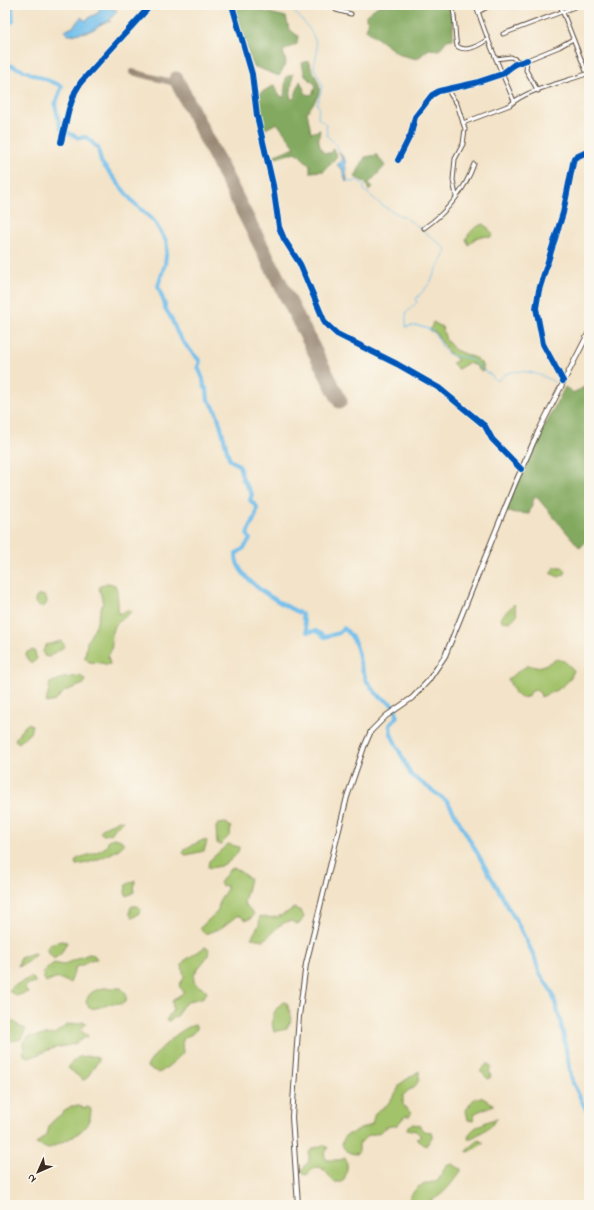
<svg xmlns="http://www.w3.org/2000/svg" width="594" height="1210" font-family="'Indie Flower',sans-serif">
<rect width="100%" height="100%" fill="#fbf7ec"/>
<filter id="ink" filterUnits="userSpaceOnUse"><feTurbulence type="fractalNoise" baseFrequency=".025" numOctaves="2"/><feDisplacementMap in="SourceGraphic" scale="8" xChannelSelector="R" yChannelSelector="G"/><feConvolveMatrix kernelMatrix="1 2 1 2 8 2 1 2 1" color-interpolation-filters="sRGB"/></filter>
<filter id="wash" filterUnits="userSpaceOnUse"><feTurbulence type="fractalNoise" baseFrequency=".012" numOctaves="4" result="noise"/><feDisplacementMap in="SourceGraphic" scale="16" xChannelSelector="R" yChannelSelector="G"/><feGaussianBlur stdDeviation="0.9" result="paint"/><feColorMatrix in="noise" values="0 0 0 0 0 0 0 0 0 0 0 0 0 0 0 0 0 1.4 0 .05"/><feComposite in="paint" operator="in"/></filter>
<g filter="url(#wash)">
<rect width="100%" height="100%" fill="#f3e3c8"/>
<!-- green -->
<g fill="#a3c36b" stroke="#6f7644">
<path d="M484 224 493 234 491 237C480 235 476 236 469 245L466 239C470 231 476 226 484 224Z"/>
<polygon points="433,322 442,327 446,340 455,350 477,359 481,363 484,371 481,371 475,365 468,363 458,369 452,363 457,361 457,359 448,352 435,332 430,331"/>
<polygon points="555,567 562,567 566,570 565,574 559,577 550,573"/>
<path d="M109 583 115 585C119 592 117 605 119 614L129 610 131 612C126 617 118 621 114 627 108 636 116 646 108 656L110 664 107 665 102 663 89 662 85 658 87 642 96 625 103 602 99 588 101 585Z"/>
<circle cx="41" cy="601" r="6"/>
<polygon points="514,604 517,615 510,622 502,621 501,617"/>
<path d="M61 641 65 645C61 651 54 652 49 657L44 656 43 651 46 645Z"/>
<polygon points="34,650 37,659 32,663 28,660 26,655 27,652"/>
<path d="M557 659 564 661 574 670C568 687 556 690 541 697L540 693 536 690 532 691 527 697 521 698 515 693 508 679C511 676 524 668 528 665L536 667 542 666Z"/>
<polygon points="81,676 85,680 84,684 65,691 55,701 46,703 50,683 63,678"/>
<path d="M29 723 32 725 30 733 19 743 15 740C18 734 23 727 29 723Z"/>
<polygon points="119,820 123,821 116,827 111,834 103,835 100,832 104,827"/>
<polygon points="226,823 231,827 230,835 220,845 217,843 216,827 218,824"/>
<path d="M114 838 121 840 124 844C118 853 86 865 76 865L75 862 78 858C88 855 98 853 107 846L108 840Z"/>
<polygon points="203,840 207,841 204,851 186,855 183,853 184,849"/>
<path d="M228 844 239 847C239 858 219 870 208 867L209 861Z"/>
<polygon points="235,868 250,879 244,903 254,914 251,918 247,920 238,915 221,928 205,934 200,928 218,911 219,901 227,889 226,885 222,886 220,883 230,869"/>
<polygon points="135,880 134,892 127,896 125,893 126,885"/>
<polygon points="132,906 138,906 141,909 138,914 133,918 130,915 130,909"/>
<path d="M294 908 301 911 304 917 300 923 296 924 291 921C279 922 273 933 264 940L251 938 259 925 260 916C274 920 282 916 294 908Z"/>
<polygon points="61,941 67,942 61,954 54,959 46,949 51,944"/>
<path d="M205 947 209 949C208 951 209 953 208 955 205 963 186 976 197 985 201 988 204 988 207 992 201 1006 187 991 177 1016L169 1021 166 1020 173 1010 172 1001 184 992 179 986 184 977 182 965 184 961Z"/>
<polygon points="33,953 36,954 25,964 18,966 20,958"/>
<polygon points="89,954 94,955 97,959 89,960 85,964 76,967 70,983 59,978 46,982 44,979 43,972 54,963 62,965"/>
<polygon points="31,977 34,979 35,983 28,984 25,988 28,992 16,996 9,991 12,987"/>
<path d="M104 988H121L126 993V1001L122 1004C110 1001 100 1010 89 1008L86 1002C88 992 95 990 104 988Z"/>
<path d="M283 1002 287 1003 292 1019 286 1029 274 1032C270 1020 273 1010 283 1002Z"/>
<polygon points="13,1021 20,1027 26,1029 21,1039 13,1041 5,1039 5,1024"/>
<polygon points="84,1022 86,1023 80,1030 88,1036 74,1044 50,1049 35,1056 29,1057 24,1055 23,1042 28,1037 54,1034 67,1025"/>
<path d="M195 1025 197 1029 192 1034 184 1038 182 1043 183 1053C176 1060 167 1068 159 1073L147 1067C153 1054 181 1027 195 1025Z"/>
<path d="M96 1056 99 1060 86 1079 83 1080 68 1068C78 1054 78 1057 96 1056Z"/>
<polygon points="487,1064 489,1064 491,1067 489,1071 491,1077 488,1079 480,1071"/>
<path d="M419 1071V1080L414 1088 409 1090 403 1095V1105L411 1113 410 1116H405L397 1125 387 1127 378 1133 367 1136 359 1144V1151L357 1154C350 1154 344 1151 342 1144L345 1136 372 1124 375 1113 387 1105 397 1091 400 1084Z"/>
<polygon points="481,1097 494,1105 475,1113 473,1121 468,1120 466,1110 474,1099"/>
<path d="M71 1106H79L84 1108 88 1107 91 1109C91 1134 66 1139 48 1149L36 1144 47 1134 50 1124 54 1120Z"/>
<path d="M497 1118C496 1124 473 1139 468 1139 469 1127 487 1122 497 1118Z"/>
<polygon points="412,1124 419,1125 423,1131 432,1132 432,1137 426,1146 416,1139 420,1138 420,1135 416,1131 407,1129 408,1126"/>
<polygon points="479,1140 484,1143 469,1152 466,1151"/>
<path d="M323 1145 328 1148 324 1155 327 1160H340L345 1158C349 1165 347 1176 342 1182H334C327 1175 326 1167 315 1167L307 1175 303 1174 302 1170 309 1161V1152L312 1149Z"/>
<path d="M452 1164 461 1169V1171C444 1194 435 1205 405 1205 417 1186 415 1186 438 1181L446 1166Z"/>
</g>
<!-- forest -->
<g fill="#82a95f" stroke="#5e6a3e">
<polygon points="233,5 266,5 261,11 286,17 289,29 298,36 297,44 283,51 286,63 279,76 253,66"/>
<path d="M379 5H451C453 17 453 27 453 39L447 40 439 50 429 49 417 59 400 55 366 30 368 21 366 19V15Z"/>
<path d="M308 61C320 88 327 86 307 112L311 133 320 130C318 140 318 145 324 153H331L333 149 337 156 324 171 310 172V165L296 152 276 158 275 155 295 147 277 123 263 130 257 95 274 85 277 93 284 98 286 77 293 74 290 98 294 99 300 81 306 94 312 95 316 85 305 76 302 63Z"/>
<polygon points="377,155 385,166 369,183 372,188 369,191 366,183 355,177 365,157"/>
<polygon points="589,384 589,538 580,548 535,495 529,514 506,512 518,478 565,387 574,393"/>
</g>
<!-- water -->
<g fill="#72bfec" stroke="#567485">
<path d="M101 5 115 6 111 8 114 10 116 9 117 12 110 19V22C104 20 98 27 92 30 87 33 79 32 73 35V33L69 35 64 31 73 27 81 17 86 21 88 18 98 13Z"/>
<polygon points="339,151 345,160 347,180 346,182 342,169 337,165 342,160"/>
</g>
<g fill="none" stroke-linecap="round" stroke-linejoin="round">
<!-- stream -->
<g stroke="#72bfec" stroke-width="1">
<path d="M290 5V8C301 18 318 35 317 52 317 56 314 62 314 67 324 88 324 82 317 104L319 107 318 118 326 124 327 136 337 145 339 151"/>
<path d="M347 181 354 182 357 180 364 185V190L383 206 412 222 445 248 446 251 430 283 416 299 417 302 406 313V327C414 324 429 326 435 334 438 338 441 346 446 352 452 358 464 356 470 359 478 363 482 372 490 374L495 380H499C510 364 541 373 554 382"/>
</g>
<!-- river -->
<g stroke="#72bfec" stroke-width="4">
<polyline points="5,38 9,24 13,21 12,5"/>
<path d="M5 63 62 86 55 105 61 129 79 138 86 137 98 148 101 162 133 202 154 221 166 241 167 247 165 264 158 286 165 305V309C172 316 173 325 178 334 184 344 192 353 200 361L198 367 203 379 204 386 207 390 208 400C220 409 224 445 230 460L239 465 243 480 252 494 250 500 257 507 256 515 247 534 250 539 244 548 236 554C234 579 281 604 302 614L307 632 316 631 325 637 339 633 344 628C364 647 355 662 366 677L365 679C370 684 372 690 377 694 386 702 396 702 397 716L390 725 391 734 411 775 448 802 519 926 534 956 540 974 552 992 561 1023 572 1081 589 1116"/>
</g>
<!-- taxiway -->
<polyline stroke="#978673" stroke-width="6" points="132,72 179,84"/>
<!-- runway -->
<polyline stroke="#978673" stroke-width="15" points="176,79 340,401"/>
</g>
</g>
<g filter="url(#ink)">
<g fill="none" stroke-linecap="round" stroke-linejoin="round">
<!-- minor casing -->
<g stroke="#574638" stroke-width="5">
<g id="minor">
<polyline points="232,5 252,74 257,116 273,185 279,227 284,239 300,264 325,323 337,334 397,364 439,388 485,426 492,439 521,469"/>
<polyline points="335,5 336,10 351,14"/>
<path d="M452 5C456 19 454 31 457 46 466 53 480 45 488 39"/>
<path d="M476 5C486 38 500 69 514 101"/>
<polyline points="560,5 589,79"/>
<polyline points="478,12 491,5"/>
<polyline points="503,34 580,5"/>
<polyline points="496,59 511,57 521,62"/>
<polyline points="449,90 450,94 457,104 465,129 463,144 455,159 453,180 456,196"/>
<polyline points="538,91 526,70 527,60 559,47 573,39"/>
<path d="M463 123 510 105C526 89 567 82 589 73"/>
<polyline points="589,133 589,138"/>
<polyline points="61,142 69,109 75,92 81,82 151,5"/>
<polyline points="398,160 411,134 415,117 432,95 439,91 475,83 502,74 515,64 527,60"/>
<path d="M424 228C447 212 465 190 474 164"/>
<polyline points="563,381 543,344 536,308 539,290 563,213 574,158 589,151"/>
</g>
</g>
<!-- major casing -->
<g stroke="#574638" stroke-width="6">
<polyline id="major" points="298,1205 292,1117 299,1016 306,964 347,797 364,747 371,731 386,716 412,698 428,681 445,656 514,486 538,432 589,332"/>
</g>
<!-- minor -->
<use href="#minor" stroke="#fff" stroke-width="3"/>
<!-- major -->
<use href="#major" stroke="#fff" stroke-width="4"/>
<!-- cycleway casing -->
<g stroke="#fbf7ec" stroke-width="8">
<g id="cycleway">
<polyline points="232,5 252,74 257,116 273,185 279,227 284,239 300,264 325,323 337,334 397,364 439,388 485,426 492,439 521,469"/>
<polyline points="61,142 69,109 75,92 81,82 151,5"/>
<polyline points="398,160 411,134 415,117 432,95 439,91 475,83 502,74 515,64 527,60"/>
<polyline points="563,381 543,344 536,308 539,290 563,213 574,158 589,151"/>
</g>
</g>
<!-- cycleway -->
<use href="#cycleway" stroke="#0057b8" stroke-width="6"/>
</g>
</g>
<!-- margin -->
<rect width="594" height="1210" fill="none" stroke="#fbf7ec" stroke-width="20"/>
<!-- north arrow -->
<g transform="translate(38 1172) rotate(225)" stroke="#fbf7ec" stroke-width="3" paint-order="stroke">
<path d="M0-3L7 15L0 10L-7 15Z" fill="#3b2a1e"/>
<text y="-6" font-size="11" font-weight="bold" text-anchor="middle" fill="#3b2a1e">N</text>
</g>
</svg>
